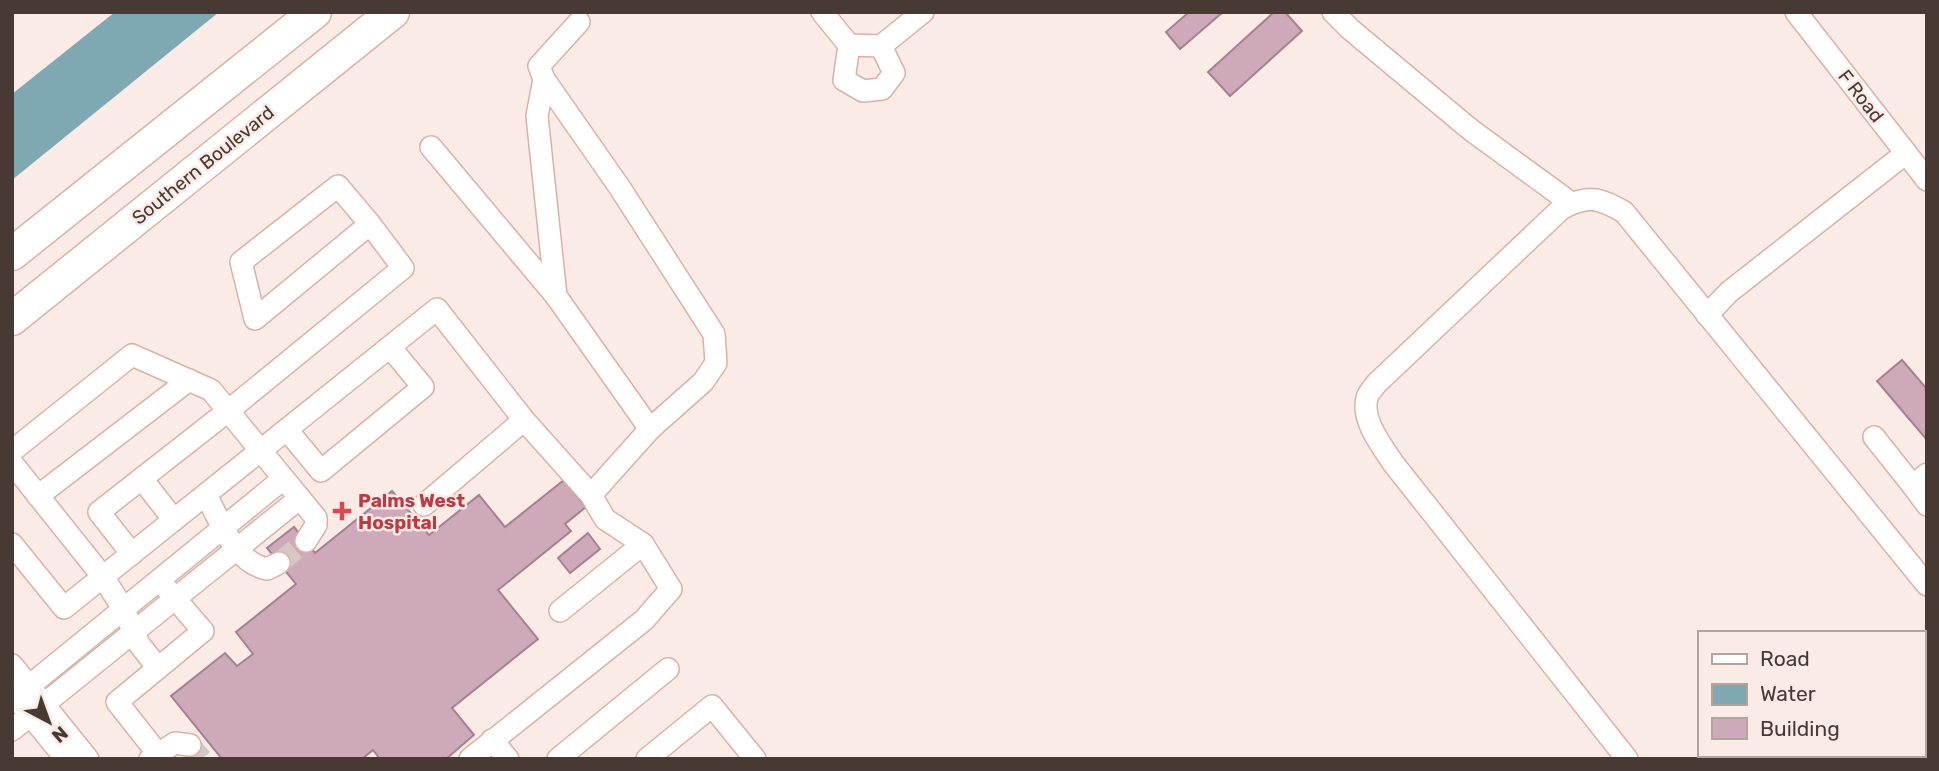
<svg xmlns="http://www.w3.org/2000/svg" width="1939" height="771" font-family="Rubik,sans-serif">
<rect width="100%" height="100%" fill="#fbebe6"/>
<!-- water -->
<polygon fill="#7ea9b2" points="115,12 219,12 12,180 12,94"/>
<!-- building -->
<g fill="#cda9b9" stroke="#a58291" stroke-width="2">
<polygon points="1189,12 1223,12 1180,49 1166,32"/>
<polygon points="1274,12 1285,12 1302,31 1230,96 1208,72"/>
<polygon points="1902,360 1927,389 1927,440 1877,381"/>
<polygon points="564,480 586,507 565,524 571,531 498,590 538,639 452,708 474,735 446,759 380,759 373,750 362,759 222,759 171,696 225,653 237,666 253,654 236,632 296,584 267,548 294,527 315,553 392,491 429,535 479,495 505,527"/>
<polygon points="588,533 600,549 570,573 558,558"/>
</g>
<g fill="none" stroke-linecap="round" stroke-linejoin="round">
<!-- minor-tunnel -->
<g stroke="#d7c7c2" stroke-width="21" stroke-dasharray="21 10" stroke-linecap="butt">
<polyline points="279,563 306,541"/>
<polyline points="190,745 202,759"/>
</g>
<!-- minor casing -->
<g stroke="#d8b2a5" stroke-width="24">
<g id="minor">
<polyline points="822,12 849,45 881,46 923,12"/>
<polyline points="1333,12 1350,29 1471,130 1571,203"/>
<polyline points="1796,12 1927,180"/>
<polyline points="579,22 539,66 544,79 620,188 714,334 716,363 703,382 650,429 591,495"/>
<polyline points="849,45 844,80 863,91 882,89 894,73 881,46"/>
<polyline points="544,79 537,116 556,296 650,429"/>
<polyline points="431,147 556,296"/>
<polyline points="1707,315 1729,292 1906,153"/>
<polyline points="287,430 321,471 423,387 390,347"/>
<polyline points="1874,437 1913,486"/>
<polyline points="12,451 132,355 211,390 316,518 316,525 306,541"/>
<polyline points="12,463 103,577 124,610 139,644 158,668"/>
<polyline points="1927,474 1913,486 1927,505"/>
<polyline points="142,479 174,520"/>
<path d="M206 495C221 522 234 562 267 569L279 563"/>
<polyline points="38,496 189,380"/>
<polyline points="424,505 524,420 591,495 605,519 643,544"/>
<polyline points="12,544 64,608 437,309 524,420"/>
<polyline points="132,554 99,512 228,411 403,268 370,224 255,319 241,262 338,186 370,224"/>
<polyline points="12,665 88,759"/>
<polyline points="12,700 283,479"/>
<polyline points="22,705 66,759"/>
<polyline points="12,730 300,498"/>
<polyline points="492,740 508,759"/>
<polyline points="150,759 175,743 190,745"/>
<polyline points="162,759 117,702 203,631 167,589"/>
<polyline points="470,759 644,620 671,589 643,544 560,611"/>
<polyline points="558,759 668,669"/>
<polyline points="647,759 712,706 755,759"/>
<path d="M1627 759 1393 463C1382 446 1361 420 1367 398 1368 393 1374 387 1377 383L1561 209C1588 194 1599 198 1624 212L1927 585"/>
</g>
</g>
<!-- highway casing -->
<g stroke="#d8b2a5" stroke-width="35">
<g id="highway">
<polyline points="12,254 315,12"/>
<polyline points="12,319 393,12"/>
</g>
</g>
<!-- minor -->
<use href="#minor" stroke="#fff" stroke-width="21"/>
<!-- highway -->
<use href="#highway" stroke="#fff" stroke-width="32"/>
</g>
<!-- markers -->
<path fill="#e0444e" stroke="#fbebe6" stroke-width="2.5" d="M338.5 500.5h7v7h7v7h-7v7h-7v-7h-7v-7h7z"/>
<g text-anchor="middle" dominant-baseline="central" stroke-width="5" stroke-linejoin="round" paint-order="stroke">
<!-- street labels -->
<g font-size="19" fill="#483933" stroke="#fbebe6">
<text transform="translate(1861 96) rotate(52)">F Road</text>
<text transform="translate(203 165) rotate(-39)">Southern Boulevard</text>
</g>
<!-- health labels -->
<g font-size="19" font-weight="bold" fill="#be3a42" stroke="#fbebe6" text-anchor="start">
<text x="358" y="500">Palms West<tspan x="358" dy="22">Hospital</tspan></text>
</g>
</g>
<!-- border -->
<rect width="1939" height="771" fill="none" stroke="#483933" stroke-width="28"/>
<!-- legend -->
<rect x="1698" y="631" width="228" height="126" fill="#fbebe6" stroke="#b3a49e" stroke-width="2"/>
<rect x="1712" y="654" width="35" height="10" fill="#ffffff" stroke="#b3a49e" stroke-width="2"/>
<text x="1760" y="666" font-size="21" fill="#483933">Road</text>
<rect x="1712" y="684" width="35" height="21" fill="#7ea9b2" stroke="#b3a49e" stroke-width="2"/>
<text x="1760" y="701" font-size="21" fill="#483933">Water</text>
<rect x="1712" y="718" width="35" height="21" fill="#cda9b9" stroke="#b3a49e" stroke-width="2"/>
<text x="1760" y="736" font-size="21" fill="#483933">Building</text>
<!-- north arrow -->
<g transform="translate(49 722) rotate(139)" stroke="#fbebe6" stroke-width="5" paint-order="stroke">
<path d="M0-5L12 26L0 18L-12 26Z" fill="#483933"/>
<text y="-10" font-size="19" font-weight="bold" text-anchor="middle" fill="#483933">N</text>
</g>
</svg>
